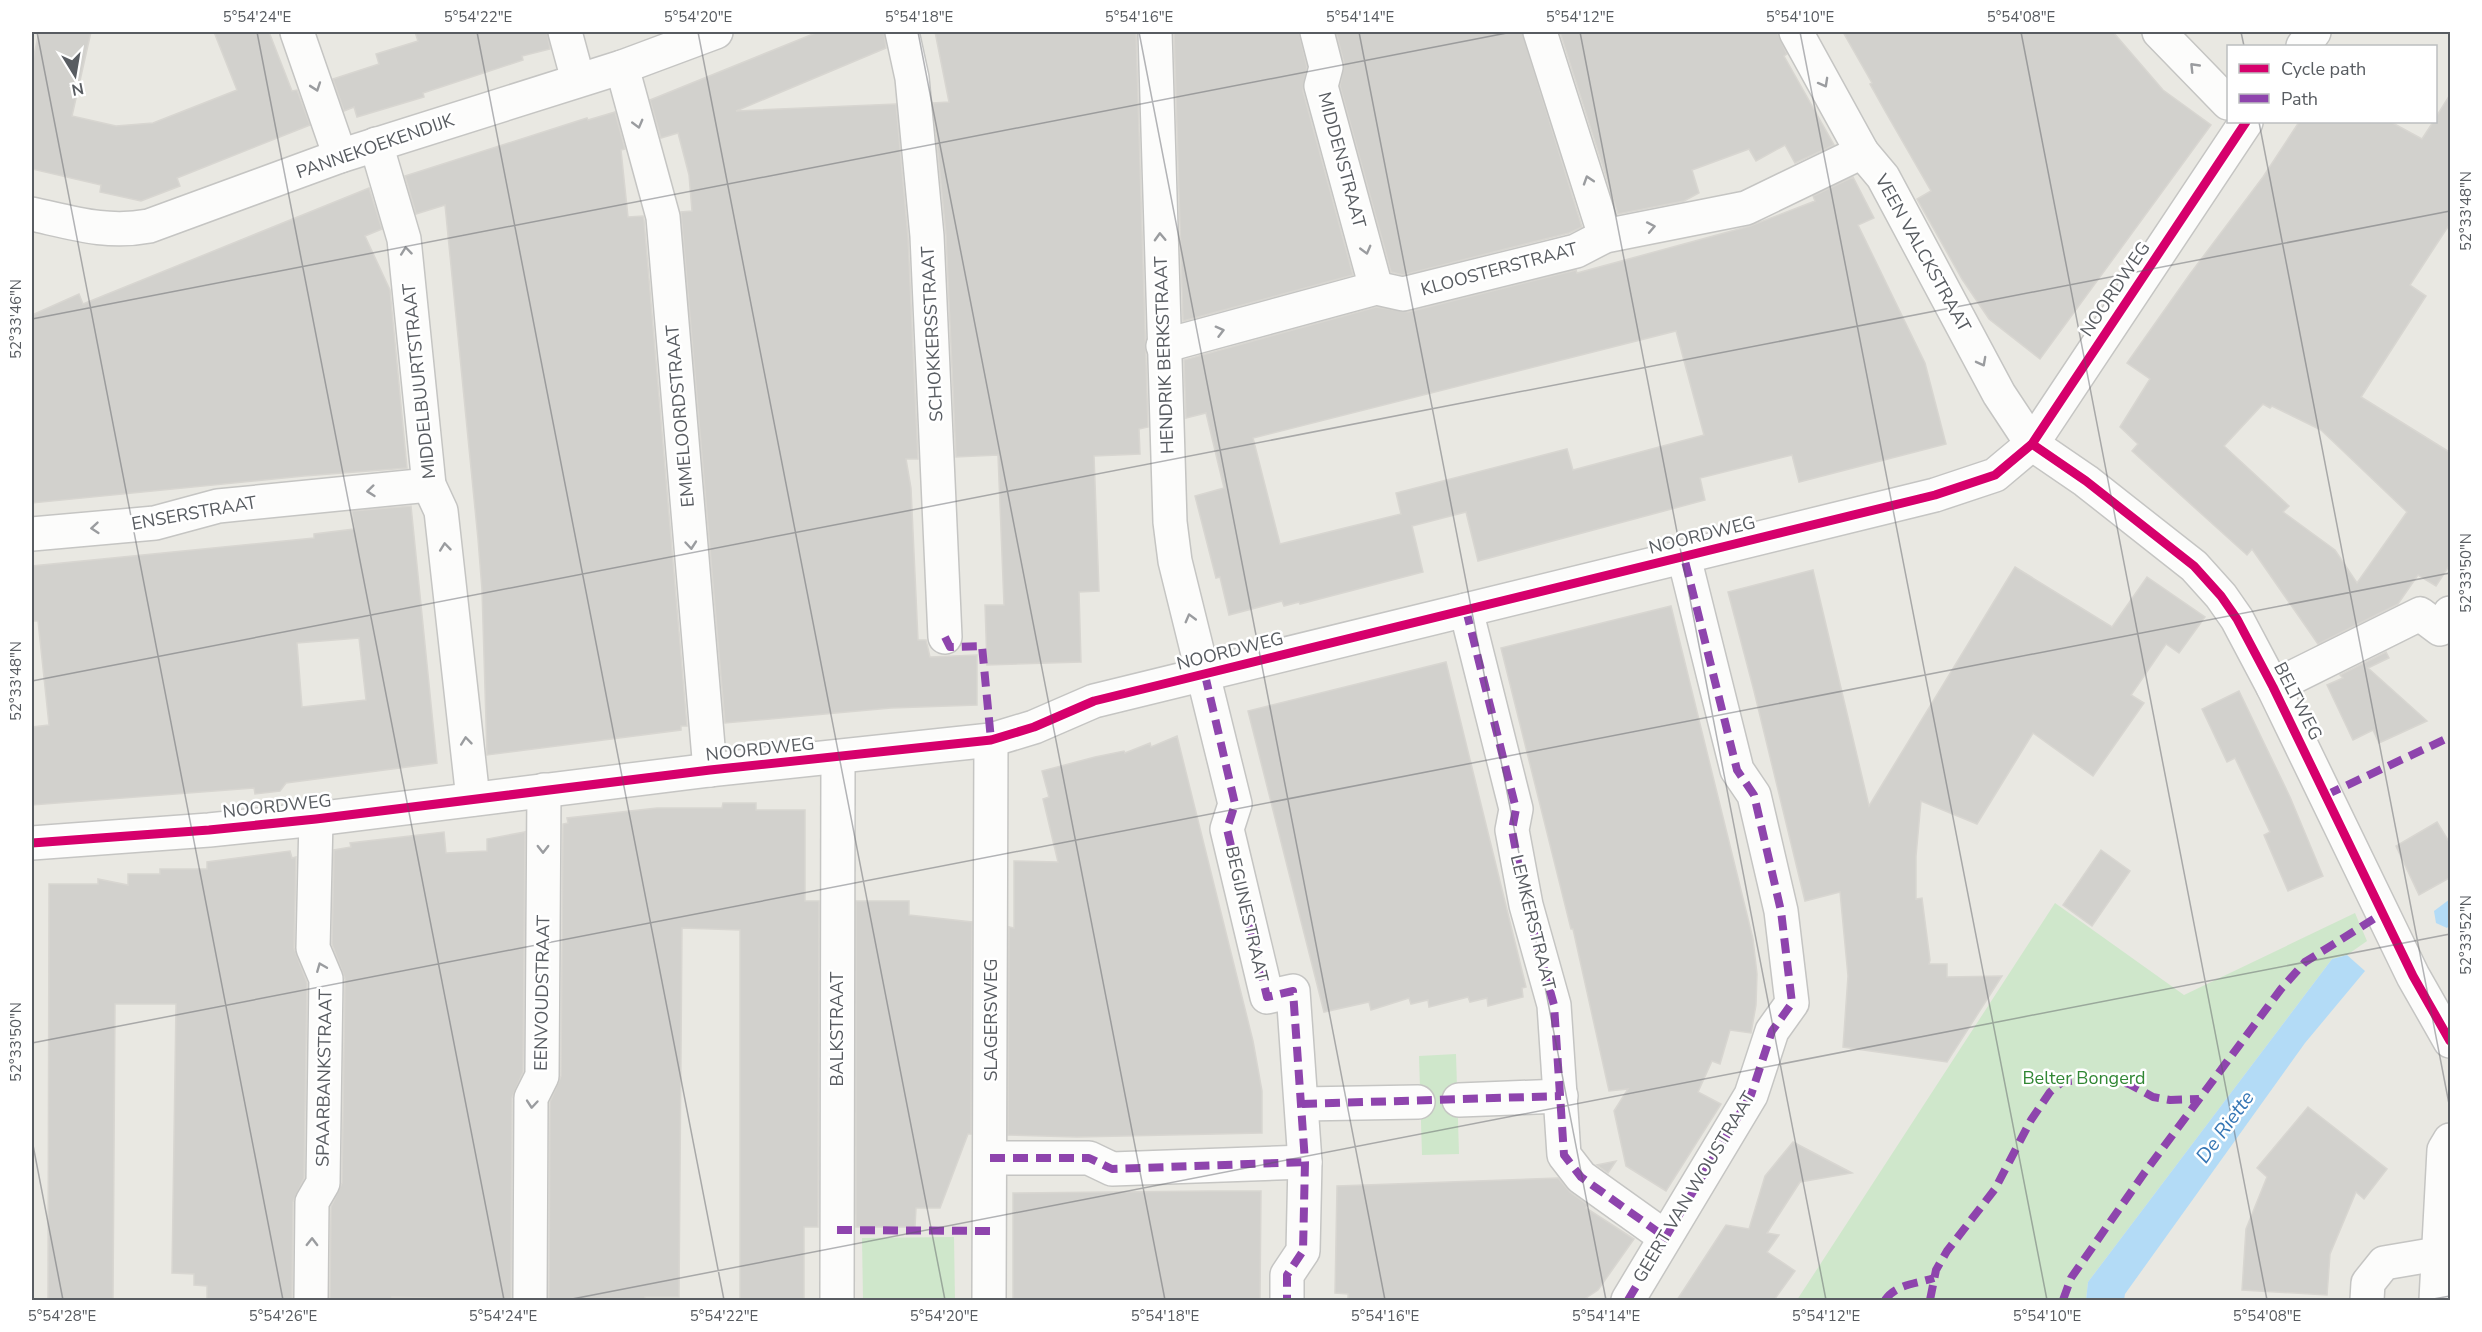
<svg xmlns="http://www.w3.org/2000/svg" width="2482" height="1332" font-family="'Nunito Sans',sans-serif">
<rect width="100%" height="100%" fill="#e9e8e2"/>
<!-- green -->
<g fill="#cfe7cb">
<polygon points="2055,903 2184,995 2355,913 2367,941 2347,955 2332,959 2088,1282 2086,1300 1797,1300"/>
<polygon points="1456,1054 1459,1154 1422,1155 1419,1056"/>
<polygon points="954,1237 955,1300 863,1300 862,1238"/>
</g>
<!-- water -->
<g fill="#b3dbf6">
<polygon points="2450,899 2450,925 2447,928 2436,923 2434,911"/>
<polygon points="2347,955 2365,971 2305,1043 2125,1294 2124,1300 2086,1300 2088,1282 2332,959"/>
</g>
<!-- building -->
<g fill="#d2d1cd" stroke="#d8d6d1" stroke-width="1.5" fill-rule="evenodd">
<polygon points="39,32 91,32 72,116 116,126 153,123 237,90 214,32 269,32 292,91 297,90 310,125 177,178 180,186 141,201 100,192 101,185 32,169 32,64"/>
<polygon points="415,32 547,32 550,49 522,56 523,60 423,93 424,97 357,117 354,107 344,111 333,79 379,64 376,54 418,41"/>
<polygon points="818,32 884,32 886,48 736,111 896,104 908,237 918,459 906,459 911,488 918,640 926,640 930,657 977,655 977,705 891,708 725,723 681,212 692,211 689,175 678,133 661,138 650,100"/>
<polygon points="935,32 1136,32 1148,427 1139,429 1140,454 1094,456 1099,591 1079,592 1081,662 987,665 985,605 1004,605 998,455 956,457 946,235 933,103 949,102"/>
<polygon points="1174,32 1299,32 1307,67 1303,91 1353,275 1183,321"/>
<polygon points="1336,32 1522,32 1582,227 1569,233 1403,275 1391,272 1340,86 1344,63"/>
<polygon points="1560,32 1777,32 1787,54 1784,56 1834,145 1795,163 1785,145 1756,161 1749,149 1692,170 1699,193 1684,201 1618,214"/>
<polygon points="1843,32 2113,32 2163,90 2211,125 2040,359 1989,319 1962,279 1917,199 1931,191 1885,111 1870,84 1872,83"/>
<path d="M2451 93V222L2410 285 2426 296 2361 397 2451 453V563L2436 586 2418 575 2398 604 2318 644 2252 549 2247 555 2132 451 2138 444 2120 427 2150 379 2127 363 2190 274 2263 177 2299 122H2391L2422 139 2433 122H2436V117ZM2263 404 2270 408 2272 406 2321 430 2407 512 2357 583 2335 550 2283 512 2289 506 2224 446Z"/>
<polygon points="615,112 625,149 621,150 628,217 643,216 644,220 687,726 681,726 681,730 487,755 482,590 478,539 445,205 416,214 405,176 587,118 588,120"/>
<path d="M1853 177 1874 218 1858 225 1925 363 1946 444 1799 482 1792 455 1700 478 1705 500 1478 561 1466 512 1412 526 1423 572 1300 604 1299 602 1284 606 1282 601 1229 615 1220 577 1216 578 1195 496 1224 488 1206 413 1186 418 1184 360 1376 307 1408 312 1576 270 1577 273 1750 226 1815 201 1813 196ZM1676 331 1704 435 1573 470 1567 449 1396 493 1401 514 1280 544 1253 438Z"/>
<polygon points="369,188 382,229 365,236 390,290 407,468 304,476 32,503 32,315 79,294 83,304"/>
<path d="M411 506 437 763 286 783 280 791 255 794 254 788 32 805V727L49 725 38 621H32V566L314 538V534L354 529 352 511ZM359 638 366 700 302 707 297 643Z"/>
<polygon points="2015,567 2112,627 2147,577 2205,617 2179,653 2166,644 2131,695 2144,703 2093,776 2033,733 1977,824 1921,801 1916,856 1916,899 1922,898 1930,960 1929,964 1947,964 1947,977 2002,976 1947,1062 1843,1047 1848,976 1840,892 1805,901 1754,691 1728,592 1813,570 1869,806"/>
<polygon points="1671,606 1753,939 1757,974 1756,1005 1751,1033 1730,1030 1720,1064 1712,1061 1698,1092 1721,1104 1666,1191 1626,1166 1614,1111 1628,1089 1609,1091 1573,929 1571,929 1501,648"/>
<polygon points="2386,652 2389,658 2368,668 2427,721 2379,743 2373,730 2353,740 2327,685 2343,678 2340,675"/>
<polygon points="1446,662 1526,987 1522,988 1523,997 1488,1006 1487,998 1470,1002 1468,997 1429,1007 1428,1000 1411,1004 1409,998 1371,1010 1369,1002 1324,1012 1248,711"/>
<polygon points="2239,691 2290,797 2323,876 2288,891 2264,835 2270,832 2235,758 2227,762 2202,709"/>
<polygon points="1177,736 1253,1041 1262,1091 1262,1133 1077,1137 1008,1135 1009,927 1014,928 1014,861 1058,862 1043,799 1049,797 1042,771 1095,757 1124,751 1125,753 1150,743 1151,747"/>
<polygon points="723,803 756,803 756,810 805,810 805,901 819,901 818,1227 804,1227 804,1300 740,1300 740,930 682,928 679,1297 645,1297 645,1300 549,1300 550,1102 561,1076 563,824 568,823 567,818 657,808 722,808"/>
<polygon points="2437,822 2451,845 2451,877 2419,895 2396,846"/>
<polygon points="444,832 446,853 487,851 487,839 525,832 523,1072 512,1098 511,1300 392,1297 392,1300 330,1300 331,1207 342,1183 345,979 332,944 334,850 351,847 350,843"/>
<polygon points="2101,850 2130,871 2092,926 2063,905"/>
<polygon points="290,851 292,858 296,857 294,948 307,983 304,1178 293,1202 292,1300 207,1300 207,1286 194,1285 194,1274 172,1273 176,1004 115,1004 113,1300 48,1300 49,884 98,884 98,879 128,885 128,874 160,874 160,869 207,869 207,862"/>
<polygon points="856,901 909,901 909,915 972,922 971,1134 968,1134 940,1208 916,1208 915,1227 856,1227"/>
<polygon points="2308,1107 2387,1169 2364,1199 2356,1192 2330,1254 2327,1295 2242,1290 2246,1229 2267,1177 2257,1168"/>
<polygon points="1793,1142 1852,1173 1800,1182 1767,1233 1779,1235 1767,1252 1795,1271 1774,1300 1677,1300 1726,1225 1749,1229 1765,1176"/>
<polygon points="1616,1161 1608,1173 1597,1165"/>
<polygon points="1558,1178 1570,1192 1588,1205 1586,1208 1634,1239 1598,1290 1583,1300 1348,1300 1348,1294 1335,1293 1337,1186"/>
<polygon points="1210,1191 1261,1191 1260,1300 1013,1300 1013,1193"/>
</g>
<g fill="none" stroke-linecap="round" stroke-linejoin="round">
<!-- minor casing -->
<g stroke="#c5c5c3" stroke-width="36">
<g id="minor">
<polyline points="297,32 340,156"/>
<polyline points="565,32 578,80"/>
<polyline points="902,32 912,78 927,236 945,637"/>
<polyline points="1155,32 1170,522 1175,561 1235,804 1227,829 1267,997 1293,991 1305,1162 1303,1251 1287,1275 1287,1300"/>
<polyline points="1317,32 1326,67 1321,86 1376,288"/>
<polyline points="1540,32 1605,236"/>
<polyline points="1796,32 1862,152 1883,177 1999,394 2032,444 2086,481 2194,566 2221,596 2237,619 2273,687 2413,976 2450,1041"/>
<polyline points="2159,32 2228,103"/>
<polyline points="2303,46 2314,32"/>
<polyline points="622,67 663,217 710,770"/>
<polyline points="376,144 404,239 429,485 441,511 473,799"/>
<path d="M32 214C73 223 107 234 149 226L340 156 622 67 716 32"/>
<polyline points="1163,346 1376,288 1403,294 1576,251 1605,236 1746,208 1862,152"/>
<polyline points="32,534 155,523 218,506 429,485"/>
<polyline points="1466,610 1516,809 1512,830 1526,905 1554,1005 1564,1155 1581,1177 1665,1237"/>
<polyline points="2273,687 2420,614 2440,629 2450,613"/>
<polyline points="32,843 209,830 316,819 710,770 991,740 1034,727 1094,701 1935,495 1995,475 2032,444 2246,122"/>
<polyline points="1459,1100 1561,1096"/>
<polyline points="1302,1104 1418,1102"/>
<polyline points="990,1158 1089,1158 1112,1169 1305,1162"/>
<polyline points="311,1300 312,1202 323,1183 326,979 313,948 316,819"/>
<polyline points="530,1300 531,1098 542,1076 544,790"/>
<polyline points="837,1300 838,757"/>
<polyline points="989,1300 991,740"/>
<polyline points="1628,1300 1751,1095 1772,1031 1792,1003 1781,911 1754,795 1737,770 1684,557"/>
<polyline points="2367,1300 2368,1283 2384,1263 2437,1254"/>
<polyline points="2436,1300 2444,1150 2450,1140"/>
</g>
</g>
<!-- minor -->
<use href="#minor" stroke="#fcfcfb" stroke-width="33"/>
<!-- quiet -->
<g stroke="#8e44ad" stroke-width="8" stroke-dasharray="15 8" stroke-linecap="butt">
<polyline points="1466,610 1516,809 1512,830 1526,905 1554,1005 1564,1155 1581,1177 1665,1237"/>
<polyline points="945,637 950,647 982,646 991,740"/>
<polyline points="1205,675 1235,804 1227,829 1267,997 1293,991 1305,1162 1303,1251 1287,1275 1287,1300"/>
<polyline points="2326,795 2450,737"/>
<polyline points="1302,1104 1561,1096"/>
<polyline points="990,1158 1089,1158 1112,1169 1305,1162"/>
<polyline points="837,1230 990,1231"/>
<polyline points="1628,1300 1751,1095 1772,1031 1792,1003 1781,911 1754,795 1737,770 1684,557"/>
<path d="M1885 1300C1896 1284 1916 1284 1934 1278"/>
<polyline points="1930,1300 1936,1270 1947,1251 1995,1189 2031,1120 2050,1092 2062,1082 2101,1077 2129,1084 2153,1097 2170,1100 2199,1099"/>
<polyline points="2063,1300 2071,1278 2145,1172 2281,989 2305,962 2383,913"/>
</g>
<!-- cycleway casing -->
<g stroke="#fff" stroke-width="13">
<g id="cycleway">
<polyline points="2032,444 2086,481 2194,566 2221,596 2237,619 2273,687 2413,976 2450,1041"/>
<polyline points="32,843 209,830 316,819 710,770 991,740 1034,727 1094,701 1935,495 1995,475 2032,444 2246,122"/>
</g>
</g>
<!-- cycleway -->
<use href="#cycleway" stroke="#d6006c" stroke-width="9"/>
</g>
<!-- one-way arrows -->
<defs><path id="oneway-chevron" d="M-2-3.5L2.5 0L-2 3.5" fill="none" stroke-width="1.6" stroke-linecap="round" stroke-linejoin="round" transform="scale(1.5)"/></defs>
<g stroke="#9a9c9f">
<use href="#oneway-chevron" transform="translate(2194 67) rotate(-134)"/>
<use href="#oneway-chevron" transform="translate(1824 83) rotate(61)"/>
<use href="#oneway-chevron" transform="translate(316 87) rotate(71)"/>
<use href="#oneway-chevron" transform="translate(638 124) rotate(75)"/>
<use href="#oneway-chevron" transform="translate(1588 180) rotate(-108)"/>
<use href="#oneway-chevron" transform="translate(1651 227) rotate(-11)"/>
<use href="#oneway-chevron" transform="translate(1160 237) rotate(-92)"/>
<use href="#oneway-chevron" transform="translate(1366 250) rotate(75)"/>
<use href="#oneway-chevron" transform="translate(406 251) rotate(-96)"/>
<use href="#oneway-chevron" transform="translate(1220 331) rotate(-15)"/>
<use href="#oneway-chevron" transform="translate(1982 362) rotate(62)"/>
<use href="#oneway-chevron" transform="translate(371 491) rotate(174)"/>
<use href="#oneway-chevron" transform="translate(95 528) rotate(175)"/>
<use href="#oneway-chevron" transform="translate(691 545) rotate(85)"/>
<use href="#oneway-chevron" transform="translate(445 547) rotate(-96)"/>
<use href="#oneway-chevron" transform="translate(1190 618) rotate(-105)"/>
<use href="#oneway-chevron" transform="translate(466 741) rotate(-96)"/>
<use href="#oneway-chevron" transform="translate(543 849) rotate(90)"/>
<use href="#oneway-chevron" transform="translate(321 967) rotate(-112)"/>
<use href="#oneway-chevron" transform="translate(532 1104) rotate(95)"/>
<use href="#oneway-chevron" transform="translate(312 1242) rotate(-89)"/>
</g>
<!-- ticks -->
<path fill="none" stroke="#585c61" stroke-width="1.5" stroke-opacity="0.45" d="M37 32 283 1300M257 32 504 1300M477 32 724 1300M698 32 945 1300M918 32 1165 1300M1139 32 1385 1300M1359 32 1606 1300M1580 32 1826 1300M1800 32 2047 1300M2021 32 2267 1300M2241 32 2244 46M2259 122 2450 1109M32 319 1512 32M32 681 2450 211M32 1043 2450 573M32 1140 63 1300M567 1300 2450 934M2428 1300 2450 1296"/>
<g text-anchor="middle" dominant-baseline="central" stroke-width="5" stroke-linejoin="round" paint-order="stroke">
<!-- street labels -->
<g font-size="18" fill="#585c61" stroke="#fff">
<text transform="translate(375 146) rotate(-19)">PANNEKOEKENDIJK</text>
<text transform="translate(1342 160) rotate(75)">MIDDENSTRAAT</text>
<text transform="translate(1923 253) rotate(61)">VEEN VALCKSTRAAT</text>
<text transform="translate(1499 269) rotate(-15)">KLOOSTERSTRAAT</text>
<text transform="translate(2115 289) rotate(-56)">NOORDWEG</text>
<text transform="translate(932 334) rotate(-93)">SCHOKKERSSTRAAT</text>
<text transform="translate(1164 355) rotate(-92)">HENDRIK BERKSTRAAT</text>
<text transform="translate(419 381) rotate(-96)">MIDDELBUURTSTRAAT</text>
<text transform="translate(680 416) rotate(-95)">EMMELOORDSTRAAT</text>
<text transform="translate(194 513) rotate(-10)">ENSERSTRAAT</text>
<text transform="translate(1702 535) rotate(-14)">NOORDWEG</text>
<text transform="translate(1230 651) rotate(-14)">NOORDWEG</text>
<text transform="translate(2298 701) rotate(63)">BELTWEG</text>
<text transform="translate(760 749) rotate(-6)">NOORDWEG</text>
<text transform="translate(277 806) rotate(-6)">NOORDWEG</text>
<text transform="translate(1247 914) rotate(77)">BEGIJNESTRAAT</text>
<text transform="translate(1533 922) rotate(76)">LEMKERSTRAAT</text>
<text transform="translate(542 993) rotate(-89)">EENVOUDSTRAAT</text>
<text transform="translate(991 1020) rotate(-90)">SLAGERSWEG</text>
<text transform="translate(837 1029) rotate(-90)">BALKSTRAAT</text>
<text transform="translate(324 1078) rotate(-89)">SPAARBANKSTRAAT</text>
<text transform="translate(1694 1187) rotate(-59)">GEERT VAN WOUSTRAAT</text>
</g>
<!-- park labels -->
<g font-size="18" fill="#318734" stroke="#fff">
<text x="2084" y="1078">Belter Bongerd</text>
</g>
<!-- water labels -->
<g font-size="20" font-style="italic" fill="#3676b5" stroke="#fff">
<text transform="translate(2225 1127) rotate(-54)">De Riette</text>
</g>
</g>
<!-- border -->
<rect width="2482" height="1332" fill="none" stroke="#ffffff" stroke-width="66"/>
<!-- legend -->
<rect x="2227" y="45" width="210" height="78" fill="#ffffff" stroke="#bcbec0" stroke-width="1.5"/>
<rect x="2239" y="64" width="30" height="9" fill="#d6006c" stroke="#bcbec0" stroke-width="1.5"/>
<text x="2281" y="75" font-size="18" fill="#585c61">Cycle path</text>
<rect x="2239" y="94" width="30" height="9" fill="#8e44ad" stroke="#bcbec0" stroke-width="1.5"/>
<text x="2281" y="105" font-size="18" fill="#585c61">Path</text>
<!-- north arrow -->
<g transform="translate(75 75) rotate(169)" stroke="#ffffff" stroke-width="4.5" paint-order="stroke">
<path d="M0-4.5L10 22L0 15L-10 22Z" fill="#585c61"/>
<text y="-9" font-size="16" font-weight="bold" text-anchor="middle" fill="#585c61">N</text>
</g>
<rect x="33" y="33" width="2416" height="1266" fill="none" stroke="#585c61" stroke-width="2"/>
<g font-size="15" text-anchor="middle" fill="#585c61">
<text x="257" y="22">5°54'24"E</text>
<text x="478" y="22">5°54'22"E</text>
<text x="698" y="22">5°54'20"E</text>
<text x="919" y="22">5°54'18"E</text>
<text x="1139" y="22">5°54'16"E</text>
<text x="1360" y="22">5°54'14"E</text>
<text x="1580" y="22">5°54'12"E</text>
<text x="1800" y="22">5°54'10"E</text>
<text x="2021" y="22">5°54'08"E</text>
<text transform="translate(2466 211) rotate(-90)" y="5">52°33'48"N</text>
<text transform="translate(16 319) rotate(-90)" y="5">52°33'46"N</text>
<text transform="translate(2466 573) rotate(-90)" y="5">52°33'50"N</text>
<text transform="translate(16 681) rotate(-90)" y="5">52°33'48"N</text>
<text transform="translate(2466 935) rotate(-90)" y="5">52°33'52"N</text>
<text transform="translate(16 1042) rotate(-90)" y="5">52°33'50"N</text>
<text x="62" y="1321">5°54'28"E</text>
<text x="283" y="1321">5°54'26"E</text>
<text x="503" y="1321">5°54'24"E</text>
<text x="724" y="1321">5°54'22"E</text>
<text x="944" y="1321">5°54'20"E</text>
<text x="1165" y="1321">5°54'18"E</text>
<text x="1385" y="1321">5°54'16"E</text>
<text x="1606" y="1321">5°54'14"E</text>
<text x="1826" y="1321">5°54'12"E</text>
<text x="2047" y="1321">5°54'10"E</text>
<text x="2267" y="1321">5°54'08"E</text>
</g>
</svg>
